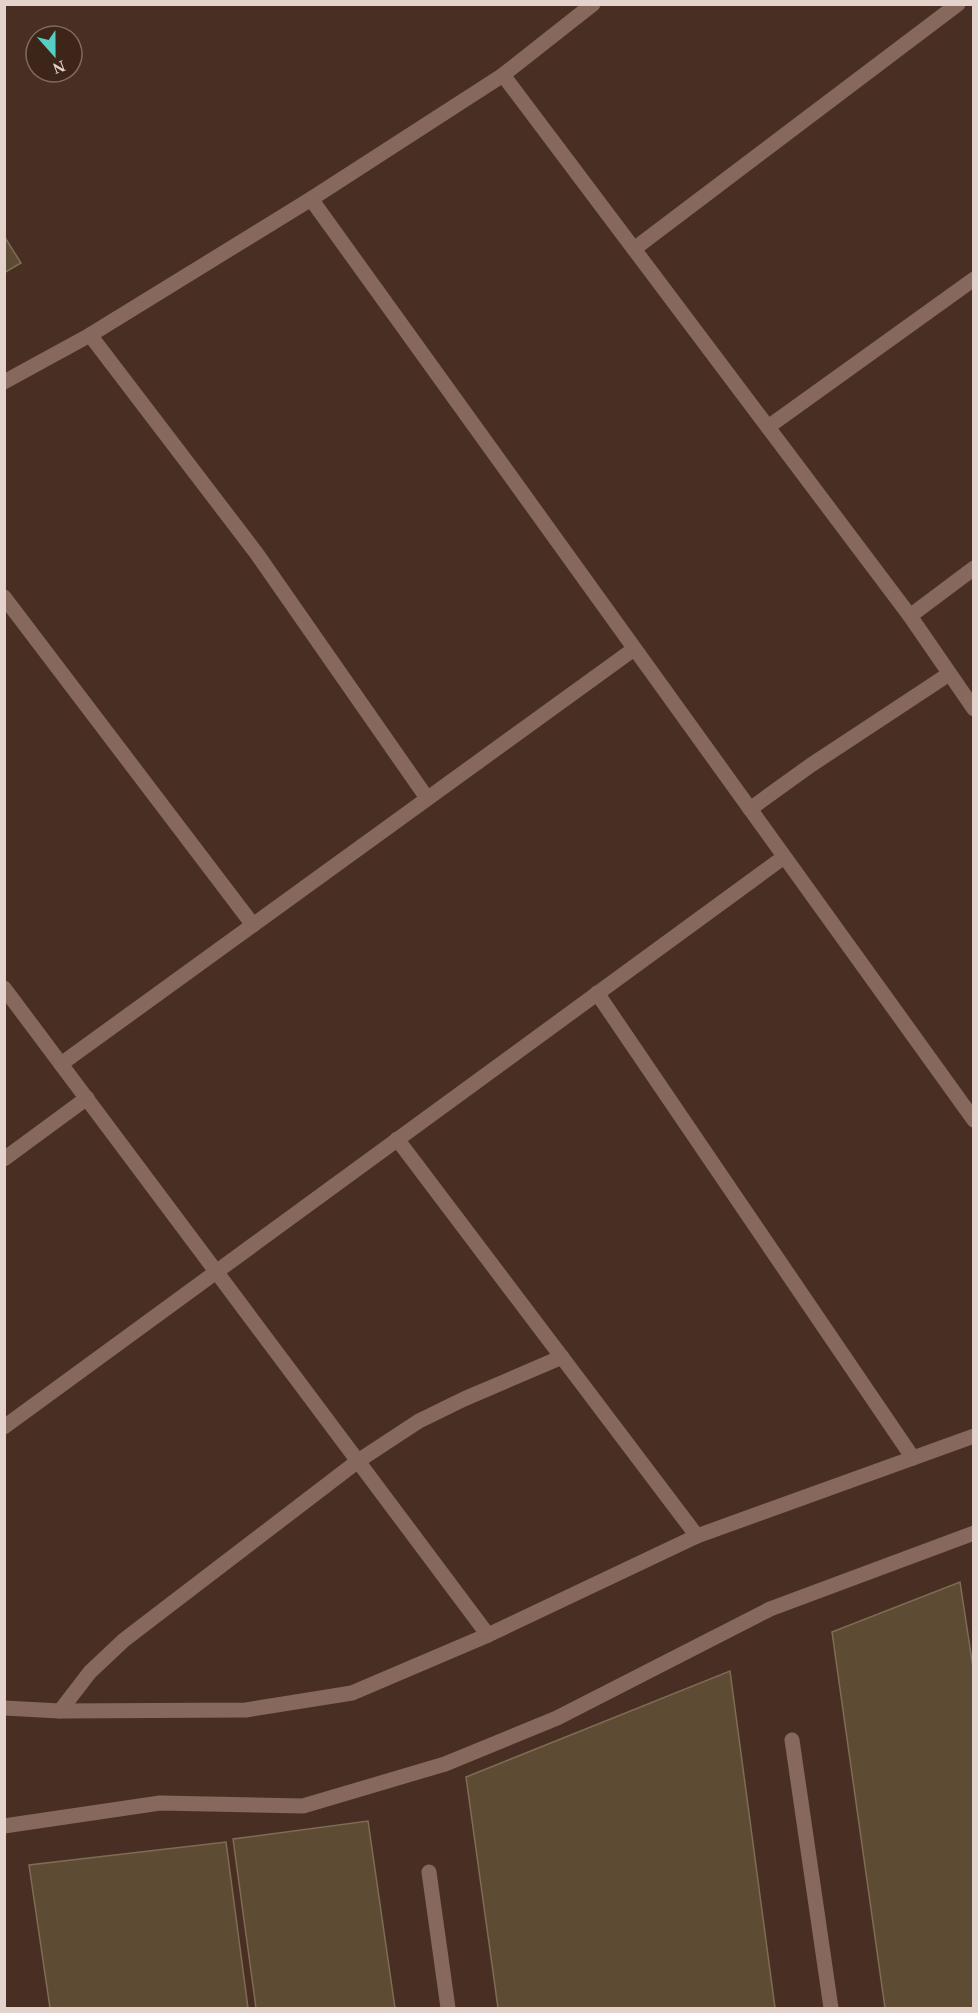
<svg xmlns="http://www.w3.org/2000/svg" width="978" height="2013" font-family="Georgia,serif">
<rect width="100%" height="100%" fill="#492f23"/>
<!-- building -->
<g fill="#5d4b34" stroke="#7f6c54" stroke-width="1.5">
<polygon points="4,236 21,263 4,273"/>
<polygon points="960,1582 974,1674 974,2008 885,2008 832,1632"/>
<polygon points="730,1671 775,2008 498,2008 466,1777"/>
<polygon points="368,1821 395,2008 256,2008 233,1839"/>
<polygon points="226,1842 248,2008 50,2008 29,1865"/>
</g>
<g fill="none" stroke-linecap="round" stroke-linejoin="round">
<!-- minor -->
<g stroke="#86695c" stroke-width="15">
<polyline points="503,75 910,616 974,709"/>
<polyline points="311,199 974,1120"/>
<polyline points="634,249 958,4"/>
<polyline points="90,335 257,554 427,798"/>
<polyline points="4,382 90,335 311,199 503,75 593,4"/>
<polyline points="768,427 974,279"/>
<polyline points="4,597 253,925"/>
<polyline points="910,616 974,568"/>
<polyline points="750,809 811,765 949,674"/>
<polyline points="4,988 488,1635"/>
<polyline points="597,993 913,1458"/>
<polyline points="61,1064 634,649"/>
<polyline points="397,1139 697,1536"/>
<polyline points="4,1159 87,1098"/>
<polyline points="4,1427 784,857"/>
<polyline points="4,1708 60,1711 246,1710 352,1693 488,1635 697,1536 974,1436"/>
<polyline points="60,1711 90,1672 124,1640 358,1461 419,1421 464,1399 562,1357"/>
<polyline points="792,1740 831,2008"/>
<polyline points="4,1826 160,1803 303,1806 445,1764 557,1718 770,1609 974,1533"/>
<polyline points="429,1872 448,2008"/>
</g>
</g>
<!-- border -->
<rect width="978" height="2013" fill="none" stroke="#e4d3cc" stroke-width="12"/>
<!-- north arrow -->
<g transform="translate(54 54) rotate(159)"><circle r="28" fill="#3e2519" stroke="#806b61" stroke-width="1.5"/>
<path d="M0-4.5L10 22L0 15L-10 22Z" fill="#56cec3"/>
<text y="-9" font-size="16" font-weight="bold" text-anchor="middle" fill="#e4d3cc">N</text>
</g>
</svg>
